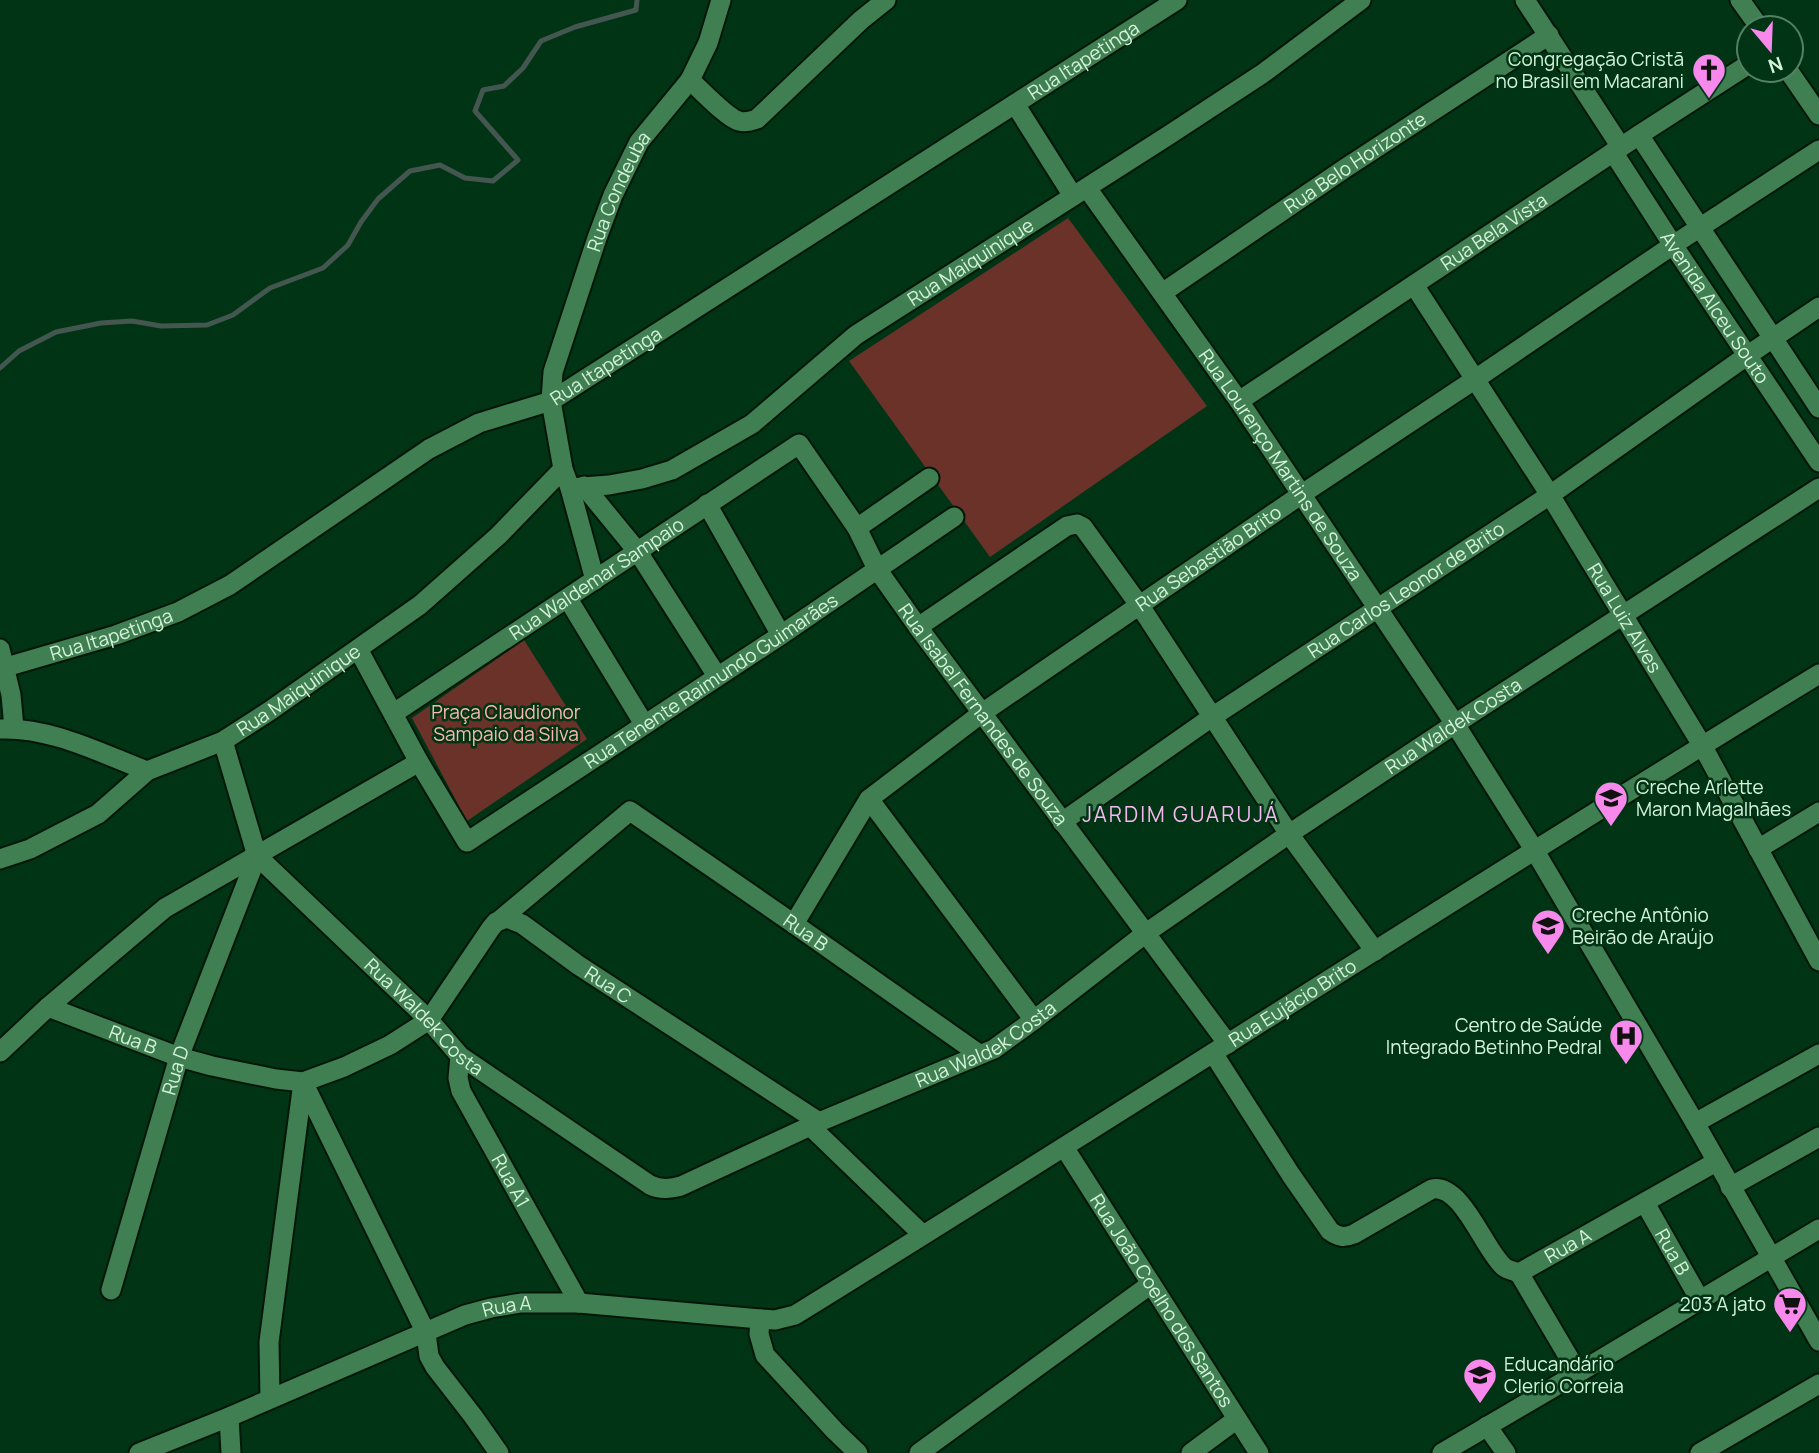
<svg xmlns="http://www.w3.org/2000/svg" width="1819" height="1453" font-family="Manrope,sans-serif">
<rect width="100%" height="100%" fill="#003414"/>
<!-- green -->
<g fill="#6b3229">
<polygon points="1068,218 1207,406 990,557 849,361"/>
<polygon points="524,640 587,739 467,821 412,718"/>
</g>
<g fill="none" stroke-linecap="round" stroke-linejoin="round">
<!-- stream -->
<polyline stroke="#445650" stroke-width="5" points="0,368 19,351 56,332 101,323 132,321 161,326 207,325 233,315 270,288 323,268 348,245 361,222 378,199 410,171 440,165 465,178 493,181 518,160 475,111 483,90 504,86 523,68 541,41 575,27 636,10 637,0"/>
<!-- minor casing -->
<g stroke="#041709" stroke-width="23">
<g id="minor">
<polyline points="1525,0 1621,147"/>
<polyline points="1740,0 1760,28"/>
<polyline points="1788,70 1819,115"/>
<path d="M690 80C701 90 727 118 739 121 745 123 751 121 757 119L861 20 886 0"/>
<polyline points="1015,104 1073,196"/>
<polyline points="1639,135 1819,408"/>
<path id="s1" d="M1613 152 1673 245 1819 462"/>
<path id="s2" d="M1087 188 1239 401 1455 724 1535 851 1695 1123 1819 1341"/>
<path id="s3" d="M1414 285 1550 495 1702 745 1819 961"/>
<path id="s4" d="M1162 293 1344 169 1549 35"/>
<path id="s5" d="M1239 401 1639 135 1749 64"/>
<polyline points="584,486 638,552 717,676"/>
<path id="s6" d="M570 488 609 485 642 479 672 470 752 424 856 335 1169 135 1262 74 1361 0"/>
<polyline points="707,504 781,635"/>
<polyline points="857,528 929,478"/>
<path id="s7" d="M595 580 570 488 563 469 551 401 553 372 597 238 613 195 639 142 690 80 708 43 721 0"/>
<polyline points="568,599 644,724"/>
<polyline points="918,627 1067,526 1077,524 1083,527 1140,606 1289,834 1375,951"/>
<polyline points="0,649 11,695 14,728"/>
<path id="s8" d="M358 649 419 762 467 842 781 635 954 517"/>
<path id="s9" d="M6 667 116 635 178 612 230 585 429 449 479 423 551 401 1177 0"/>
<path id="s10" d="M394 713 799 444 857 528 877 569 918 627 1228 1044"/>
<path d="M0 729C51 727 100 753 147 771"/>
<path id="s11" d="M223 741 257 856 429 1020 460 1056 650 1185C661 1190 669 1189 681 1186L819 1122 994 1049 1034 1020 1146 933 1289 834 1455 724 1819 488"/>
<polyline points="869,799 1034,1020"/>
<path id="s12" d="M1062 822 1212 717 1550 495 1748 355 1819 307"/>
<polyline points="1758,849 1819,812"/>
<path id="s13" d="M0 859 30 849 98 814 147 771 223 741 271 710 420 605 498 536 563 469"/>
<path id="s14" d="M501 919 630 811 794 924 979 1054"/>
<path id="s15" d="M794 924 869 799 982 713 1302 494 1474 380 1673 245 1819 150"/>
<path id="s16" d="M48 1007 179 1057 212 1066 276 1079 303 1082 344 1067 390 1045 429 1020 491 928 496 922 507 918 522 924 578 965 819 1122"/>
<polyline points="0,1052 48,1007 165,908 419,762"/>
<path d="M1213 1053 1291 1175 1330 1231C1338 1237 1344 1238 1354 1234L1432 1189C1462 1183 1484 1250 1504 1267 1508 1270 1514 1271 1519 1273"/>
<path id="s17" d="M460 1056 458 1078 461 1091 579 1303"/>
<polyline points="303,1082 426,1333 429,1356 435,1367 473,1416 499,1453"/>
<polyline points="1695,1123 1819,1054"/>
<polyline points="810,1126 923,1235"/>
<path id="s18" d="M1064 1147 1259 1453"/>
<polyline points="1730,1187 1819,1137"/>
<path id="s19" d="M1645 1203 1700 1300"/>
<path id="s20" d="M111 1290 179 1057 257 856"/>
<polyline points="760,1319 759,1334 765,1355 835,1431 858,1453"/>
<path id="s21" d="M1578 1373 1519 1273 1716 1162"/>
<polyline points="270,1398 269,1342 303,1082"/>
<polyline points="229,1417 231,1453"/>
<polyline points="1487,1426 1506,1453"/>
<path id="s22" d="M139 1453 229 1417 465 1315 491 1308 521 1303H579L760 1319 775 1320 795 1315C1138 1103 1475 884 1819 674"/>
<polyline points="919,1453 1151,1284"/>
<polyline points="1191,1453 1237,1419"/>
<polyline points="1442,1453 1578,1373 1819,1229"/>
<polyline points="1700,1453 1819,1384"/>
</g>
</g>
<!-- minor -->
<use href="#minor" stroke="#407f51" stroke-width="19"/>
</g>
<!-- icons -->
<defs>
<g id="church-pin" transform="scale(1.75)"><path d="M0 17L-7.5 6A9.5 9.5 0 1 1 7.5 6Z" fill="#f788ec" stroke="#003414"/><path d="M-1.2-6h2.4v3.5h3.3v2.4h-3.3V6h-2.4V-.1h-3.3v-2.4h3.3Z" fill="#111"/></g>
<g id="school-pin" transform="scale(1.75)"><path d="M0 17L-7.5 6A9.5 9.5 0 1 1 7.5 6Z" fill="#f788ec" stroke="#003414"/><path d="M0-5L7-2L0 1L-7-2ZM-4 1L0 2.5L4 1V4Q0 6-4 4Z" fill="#111"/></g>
<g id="hospital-pin" transform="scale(1.75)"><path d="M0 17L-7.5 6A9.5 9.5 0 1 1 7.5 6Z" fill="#f788ec" stroke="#003414"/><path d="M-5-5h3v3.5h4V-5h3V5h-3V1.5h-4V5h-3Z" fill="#111"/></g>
<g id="supermarket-pin" transform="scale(1.75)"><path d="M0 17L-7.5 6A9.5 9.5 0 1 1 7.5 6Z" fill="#f788ec" stroke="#003414"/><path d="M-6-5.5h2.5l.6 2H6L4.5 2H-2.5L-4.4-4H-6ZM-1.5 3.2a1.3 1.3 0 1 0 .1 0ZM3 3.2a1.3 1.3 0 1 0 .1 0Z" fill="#111"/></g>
</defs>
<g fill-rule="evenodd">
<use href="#church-pin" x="1709" y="70"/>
<use href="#school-pin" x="1611" y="798"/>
<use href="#school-pin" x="1548" y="926"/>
<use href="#hospital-pin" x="1626" y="1036"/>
<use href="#supermarket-pin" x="1790" y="1304"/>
<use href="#school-pin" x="1480" y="1375"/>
</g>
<g text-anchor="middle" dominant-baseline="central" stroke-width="5" stroke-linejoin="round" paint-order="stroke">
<!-- poi labels -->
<g font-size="19" fill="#d4f4da" stroke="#003414" text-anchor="end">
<text x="1684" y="59">Congregação Cristã<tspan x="1684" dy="22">no Brasil em Macarani</tspan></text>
<text x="1636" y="787" text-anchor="start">Creche Arlette<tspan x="1636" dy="22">Maron Magalhães</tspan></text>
<text x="1572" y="915" text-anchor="start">Creche Antônio<tspan x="1572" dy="22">Beirão de Araújo</tspan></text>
<text x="1602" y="1025">Centro de Saúde<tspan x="1602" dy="22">Integrado Betinho Pedral</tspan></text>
<text x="1766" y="1304">203 A jato</text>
<text x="1504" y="1364" text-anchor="start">Educandário<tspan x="1504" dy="22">Clerio Correia</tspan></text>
</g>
<!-- street labels -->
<g font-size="19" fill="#d4f4da" stroke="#003414">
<text stroke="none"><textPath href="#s9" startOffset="1244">Rua Itapetinga</textPath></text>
<text stroke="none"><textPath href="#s4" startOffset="233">Rua Belo Horizonte</textPath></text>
<text stroke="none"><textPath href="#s7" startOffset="406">Rua Condeuba</textPath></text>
<text stroke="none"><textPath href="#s5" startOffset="306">Rua Bela Vista</textPath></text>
<text stroke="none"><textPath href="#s6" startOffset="469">Rua Maiquinique</textPath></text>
<text stroke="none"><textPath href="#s1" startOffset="186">Avenida Alceu Souto</textPath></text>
<text stroke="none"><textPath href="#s9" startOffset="677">Rua Itapetinga</textPath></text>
<text stroke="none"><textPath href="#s2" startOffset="338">Rua Lourenço Martins de Souza</textPath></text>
<text stroke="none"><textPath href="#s15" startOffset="562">Rua Sebastião Brito</textPath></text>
<text stroke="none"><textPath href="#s10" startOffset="243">Rua Waldemar Sampaio</textPath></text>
<text stroke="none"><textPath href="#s12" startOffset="415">Rua Carlos Leonor de Brito</textPath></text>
<text stroke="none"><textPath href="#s3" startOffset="394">Rua Luiz Alves</textPath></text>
<text stroke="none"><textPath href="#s9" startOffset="110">Rua Itapetinga</textPath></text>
<text stroke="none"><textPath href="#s8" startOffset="514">Rua Tenente Raimundo Guimarães</textPath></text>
<text stroke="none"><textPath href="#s13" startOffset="346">Rua Maiquinique</textPath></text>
<text stroke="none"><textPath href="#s10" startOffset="814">Rua Isabel Fernandes de Souza</textPath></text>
<text stroke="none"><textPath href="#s11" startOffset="1570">Rua Waldek Costa</textPath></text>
<text stroke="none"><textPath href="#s14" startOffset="382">Rua B</textPath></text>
<text stroke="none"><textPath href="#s16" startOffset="660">Rua C</textPath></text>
<text stroke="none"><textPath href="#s22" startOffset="1274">Rua Eujácio Brito</textPath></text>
<text stroke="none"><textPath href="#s11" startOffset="352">Rua Waldek Costa</textPath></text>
<text stroke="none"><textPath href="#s16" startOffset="91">Rua B</textPath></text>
<text stroke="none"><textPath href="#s11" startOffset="1003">Rua Waldek Costa</textPath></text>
<text stroke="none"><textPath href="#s20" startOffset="229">Rua D</textPath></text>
<text stroke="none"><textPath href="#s17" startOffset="138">Rua A1</textPath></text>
<text stroke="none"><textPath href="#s21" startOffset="172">Rua A</textPath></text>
<text stroke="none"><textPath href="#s19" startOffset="56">Rua B</textPath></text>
<text stroke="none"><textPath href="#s18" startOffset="182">Rua João Coelho dos Santos</textPath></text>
<text stroke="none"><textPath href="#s22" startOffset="397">Rua A</textPath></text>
</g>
<!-- park labels -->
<g font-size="19" fill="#f9b9ad" stroke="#003414">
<text x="506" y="712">Praça Claudionor<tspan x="506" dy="22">Sampaio da Silva</tspan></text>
</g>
<!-- neighbourhood labels -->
<g font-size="21" letter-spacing="2" fill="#f7b9ef" stroke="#003414">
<text x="1181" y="814">JARDIM GUARUJÁ</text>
</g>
</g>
<!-- north arrow -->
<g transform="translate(1770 49) rotate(161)"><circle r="33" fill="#003414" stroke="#558163" stroke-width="2"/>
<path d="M0-5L12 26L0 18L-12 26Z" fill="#f788ec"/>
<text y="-10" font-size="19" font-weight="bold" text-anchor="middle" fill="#d4f4da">N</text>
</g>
</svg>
